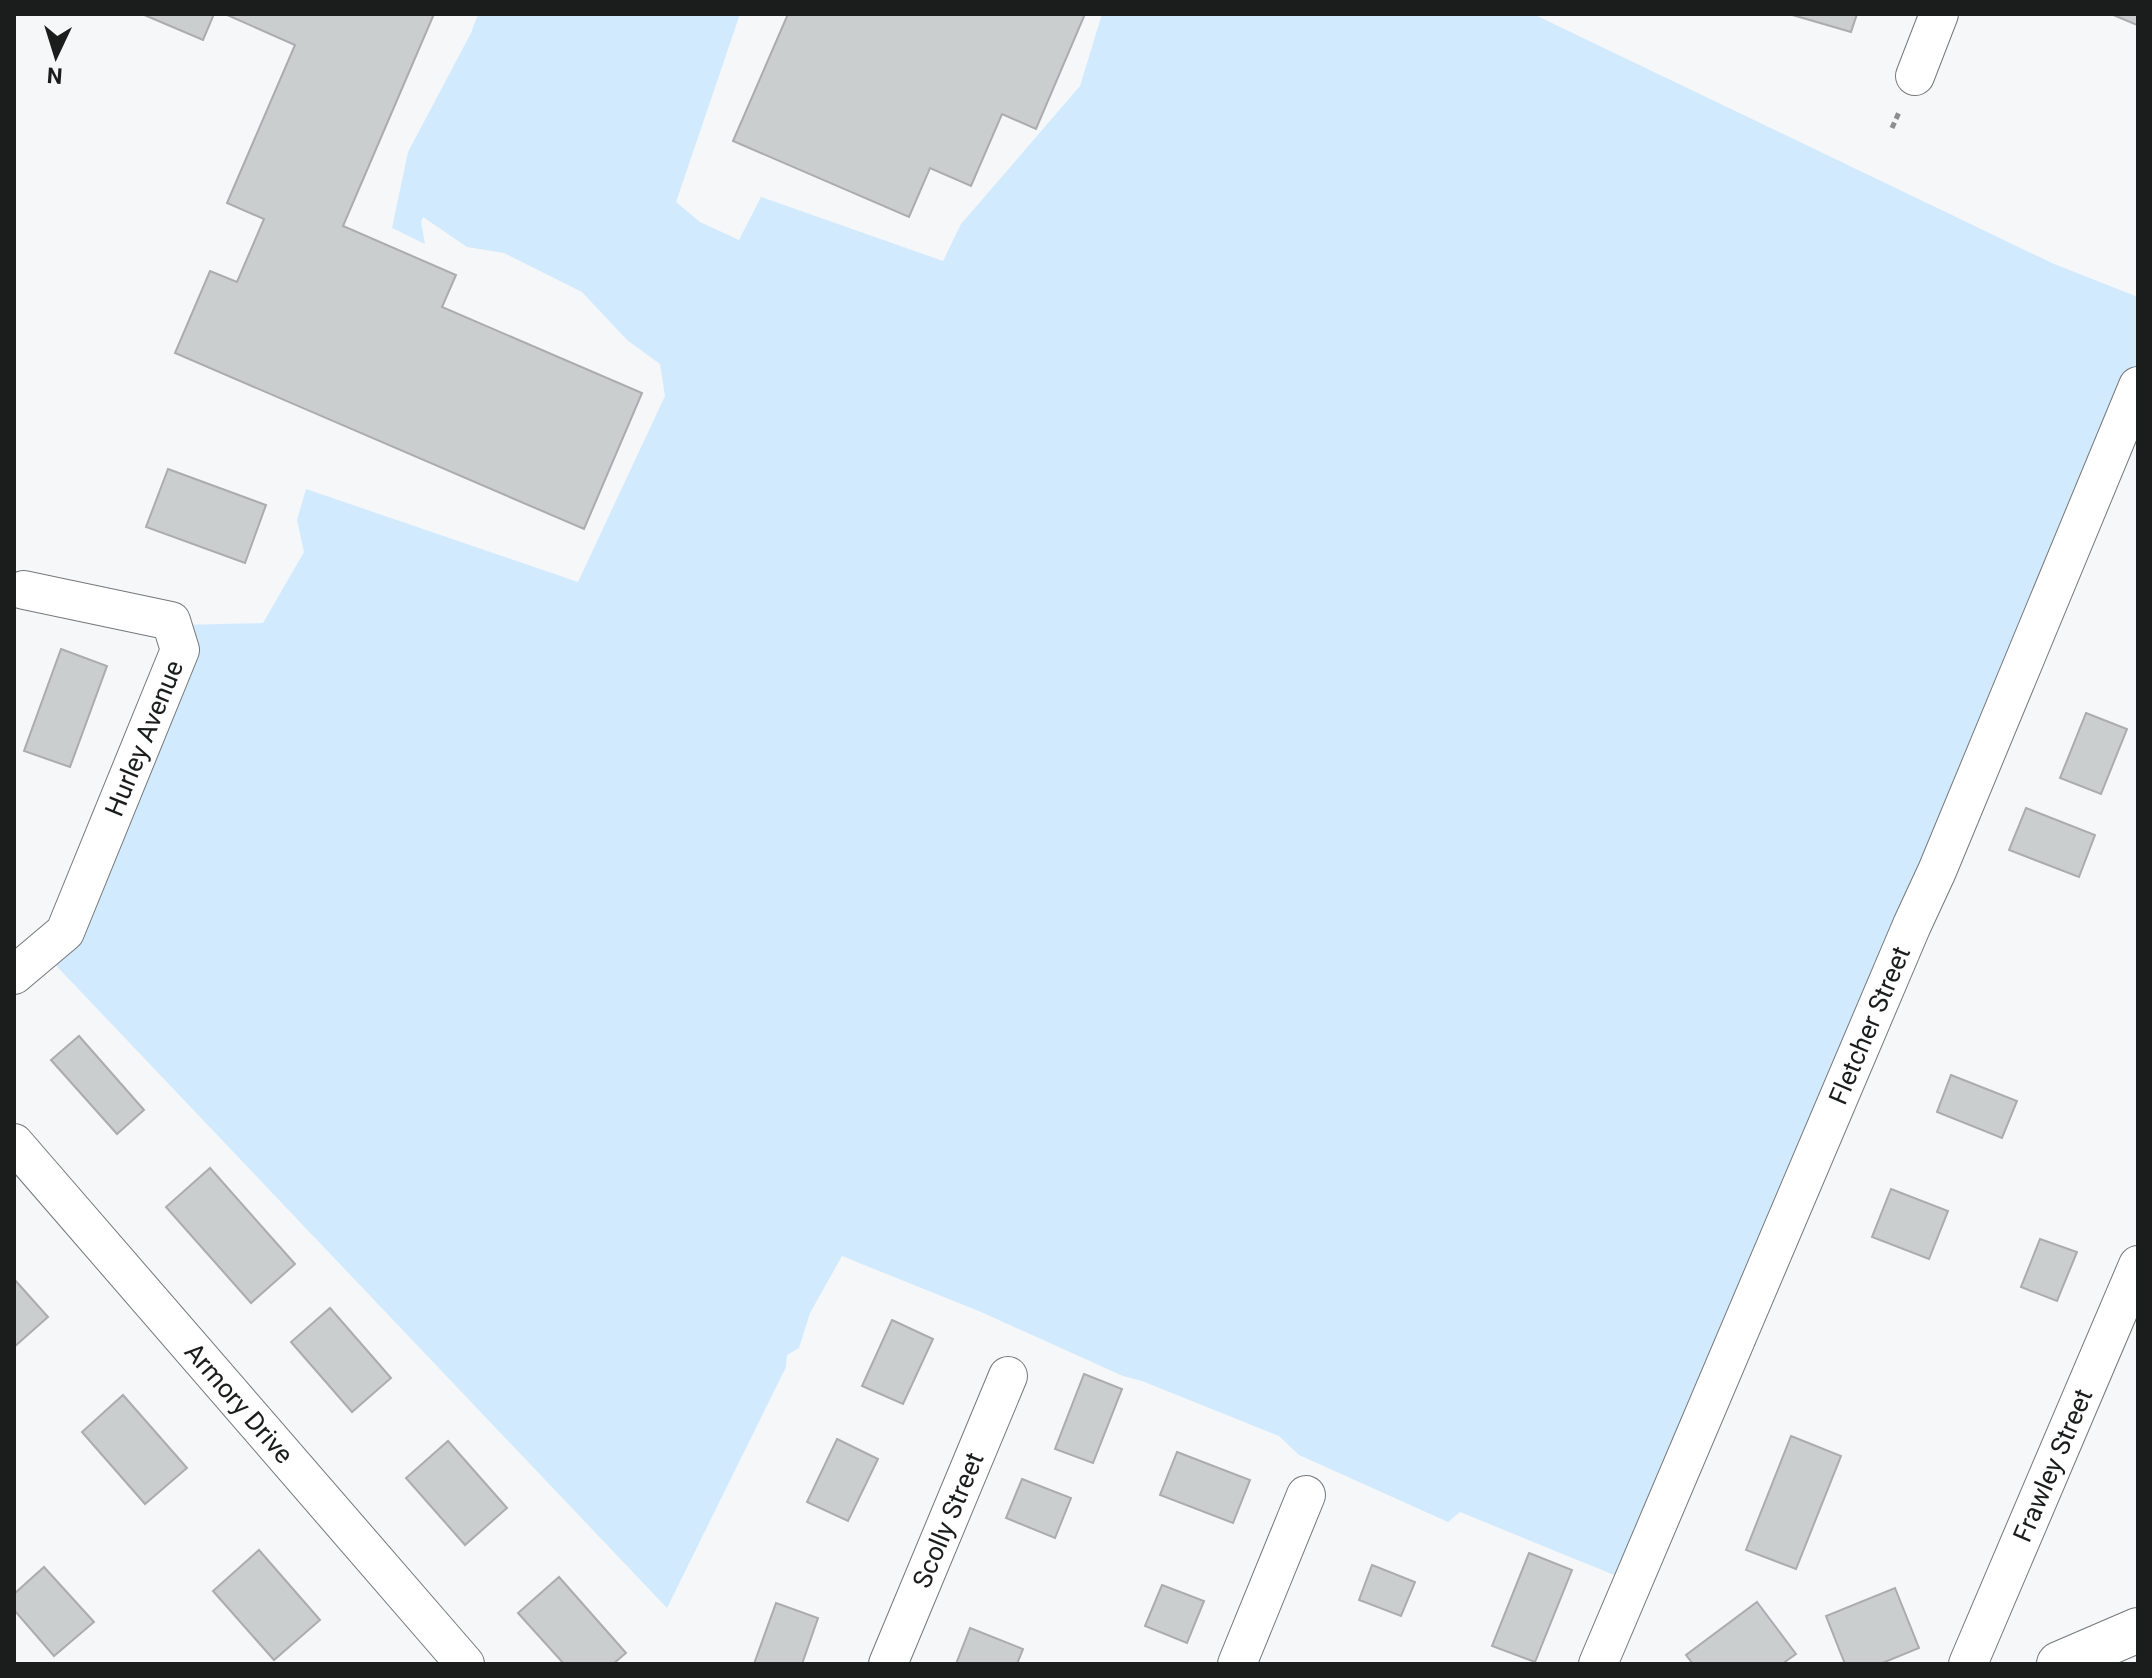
<svg xmlns="http://www.w3.org/2000/svg" width="2152" height="1678" font-family="Roboto,sans-serif">
<rect width="100%" height="100%" fill="#f5f7f9"/>
<!-- green -->
<polygon fill="#d2eafe" points="478,14 740,14 676,202 700,222 739,240 761,197 943,261 961,224 1080,86 1102,14 1533,14 2054,264 2138,297 2138,385 1629,1581 1460,1512 1448,1522 1299,1455 1279,1436 1142,1381 1123,1376 981,1312 842,1256 810,1313 799,1348 787,1355 786,1367 667,1608 46,955 175,625 263,623 304,552 297,520 306,489 578,582 665,396 660,364 627,340 582,292 504,253 467,247 423,217 421,222 425,244 392,228 408,152 471,33"/>
<!-- building -->
<g fill="#cbcecf" stroke="#aaacae" stroke-width="2">
<polygon points="142,14 214,14 203,40"/>
<polygon points="225,14 434,14 343,226 456,275 442,307 642,393 584,529 175,353 210,271 237,282 264,219 227,203 295,45"/>
<polygon points="788,14 1085,14 1036,129 1002,114 971,186 930,168 909,217 733,141"/>
<polygon points="1789,14 1857,14 1851,32"/>
<polygon points="2111,14 2138,14 2138,23 2137,25"/>
<polygon points="168,469 266,505 245,563 146,527"/>
<polygon points="61,649 107,666 70,767 24,751"/>
<polygon points="2086,713 2127,729 2101,794 2060,778"/>
<polygon points="2026,808 2095,835 2079,877 2009,850"/>
<polygon points="79,1036 144,1110 117,1134 51,1060"/>
<polygon points="1951,1075 2017,1101 2002,1138 1937,1112"/>
<polygon points="210,1168 295,1264 251,1303 166,1207"/>
<polygon points="1891,1189 1948,1211 1929,1259 1872,1237"/>
<polygon points="2040,1239 2077,1252 2057,1301 2021,1287"/>
<polygon points="14,1279 48,1317 14,1347"/>
<polygon points="330,1308 391,1378 352,1412 291,1342"/>
<polygon points="892,1320 933,1339 903,1404 862,1386"/>
<polygon points="1084,1374 1122,1389 1093,1463 1055,1449"/>
<polygon points="123,1395 187,1468 145,1504 82,1432"/>
<polygon points="1791,1436 1841,1456 1796,1569 1746,1550"/>
<polygon points="837,1439 878,1459 848,1521 807,1502"/>
<polygon points="448,1441 507,1508 465,1545 406,1478"/>
<polygon points="1177,1452 1250,1480 1233,1523 1160,1495"/>
<polygon points="1022,1479 1071,1498 1055,1538 1006,1518"/>
<polygon points="259,1550 320,1620 274,1660 213,1591"/>
<polygon points="1529,1553 1572,1570 1535,1662 1492,1646"/>
<polygon points="1372,1565 1415,1582 1401,1616 1359,1600"/>
<polygon points="44,1567 94,1622 54,1656 14,1610 14,1594"/>
<polygon points="559,1577 626,1653 613,1664 564,1664 518,1613"/>
<polygon points="1162,1585 1204,1601 1187,1643 1145,1626"/>
<polygon points="1895,1588 1919,1648 1880,1664 1845,1664 1826,1616"/>
<polygon points="1757,1602 1796,1654 1782,1664 1693,1664 1686,1655"/>
<polygon points="776,1603 818,1618 802,1664 754,1664"/>
<polygon points="970,1628 1023,1649 1017,1664 956,1664"/>
</g>
<g fill="none" stroke-linecap="round" stroke-linejoin="round">
<!-- street casing -->
<g stroke="#757779" stroke-width="40">
<g id="street">
<polyline points="1915,76 1939,14"/>
<path id="s1" d="M14 975 65 932 180 650 171 621 24 590"/>
<path id="s2" d="M14 1143 465 1664"/>
<path id="s3" d="M888 1664 1008 1376"/>
<polyline points="1237,1664 1306,1495"/>
<path id="s4" d="M1598 1664 1912 925 1937 871 2138 386"/>
<path id="s5" d="M1968 1664 2138 1265"/>
</g>
</g>
<!-- secondary casing -->
<g stroke="#757779" stroke-width="46">
<polyline id="secondary" points="2059,1664 2138,1630"/>
</g>
<!-- path -->
<polyline stroke="#8d8e8f" stroke-width="5" stroke-dasharray="6 4" stroke-linecap="butt" points="1892,128 1900,110"/>
<!-- street -->
<use href="#street" stroke="#fff" stroke-width="38"/>
<!-- secondary -->
<use href="#secondary" stroke="#fff" stroke-width="44"/>
</g>
<g text-anchor="middle" dominant-baseline="central" stroke-width="8" stroke-linejoin="round" paint-order="stroke">
<!-- street labels -->
<g font-size="26" fill="#1b1c1c" stroke="#f5f7f9">
<text stroke="none"><textPath href="#s1" startOffset="276">Hurley Avenue</textPath></text>
<text stroke="none"><textPath href="#s4" startOffset="694">Fletcher Street</textPath></text>
<text stroke="none"><textPath href="#s2" startOffset="344">Armory Drive</textPath></text>
<text stroke="none"><textPath href="#s5" startOffset="216">Frawley Street</textPath></text>
<text stroke="none"><textPath href="#s3" startOffset="156">Scolly Street</textPath></text>
</g>
</g>
<!-- border -->
<rect width="2152" height="1678" fill="none" stroke="#1b1c1c" stroke-width="32"/>
<!-- north arrow -->
<g transform="translate(56 56) rotate(184)" stroke="#f5f7f9" stroke-width="6" paint-order="stroke">
<path d="M0-6L14 30L0 20L-14 30Z" fill="#1b1c1c"/>
<text y="-12" font-size="22" font-weight="bold" text-anchor="middle" fill="#1b1c1c">N</text>
</g>
</svg>
